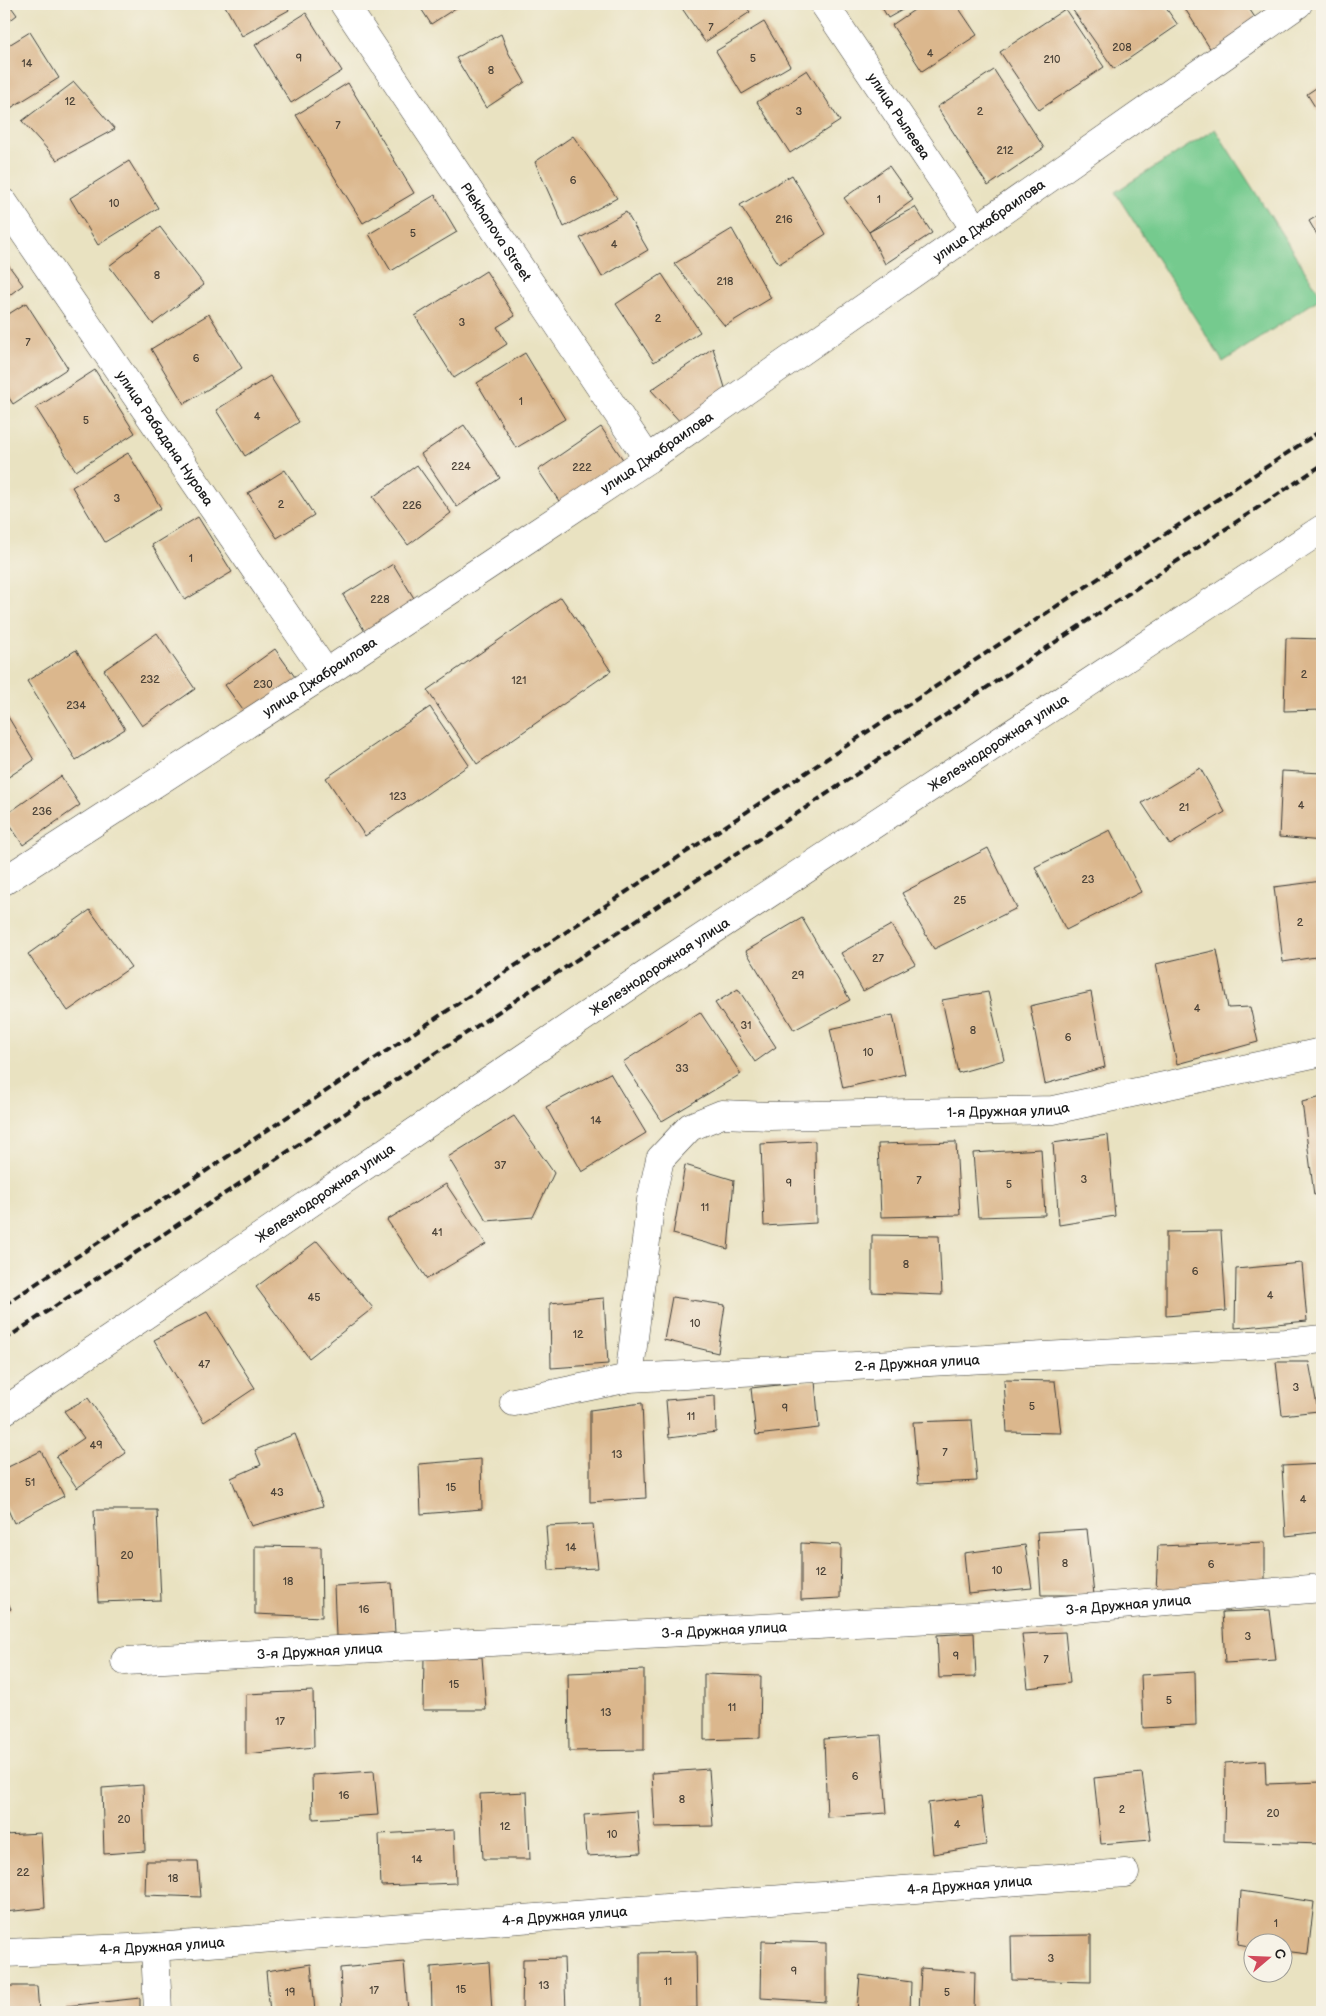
<svg xmlns="http://www.w3.org/2000/svg" width="1326" height="2016" font-family="'Balsamiq Sans',sans-serif">
<rect width="100%" height="100%" fill="#f7f3e8"/>
<filter id="ink" filterUnits="userSpaceOnUse"><feTurbulence type="fractalNoise" baseFrequency=".02" numOctaves="2"/><feDisplacementMap in="SourceGraphic" scale="10" xChannelSelector="R" yChannelSelector="G"/><feConvolveMatrix kernelMatrix="1 2 1 2 8 2 1 2 1" color-interpolation-filters="sRGB"/></filter>
<filter id="wash" filterUnits="userSpaceOnUse"><feTurbulence type="fractalNoise" baseFrequency=".0096" numOctaves="4" result="noise"/><feDisplacementMap in="SourceGraphic" scale="20" xChannelSelector="R" yChannelSelector="G"/><feGaussianBlur stdDeviation="1.12" result="paint"/><feColorMatrix in="noise" values="0 0 0 0 0 0 0 0 0 0 0 0 0 0 0 0 0 1.4 0 .05"/><feComposite in="paint" operator="in"/></filter>
<g filter="url(#wash)">
<rect width="100%" height="100%" fill="#e9e2c1"/>
<!-- green -->
<polygon fill="#75ca8e" stroke="#487355" points="1215,129 1322,297 1223,362 1115,192"/>
<g id="blocks">
<!-- building -->
<g fill="#dbb78d">
<polygon points="4,4 9,4 17,15 4,25"/>
<polygon points="224,4 285,4 289,10 242,36"/>
<polygon points="418,4 462,4 431,24"/>
<polygon points="679,4 744,4 750,12 705,42"/>
<polygon points="880,4 913,4 888,18"/>
<polygon points="923,4 956,4 977,35 922,71 892,25"/>
<polygon points="1080,4 1163,4 1178,25 1114,69 1072,9"/>
<polygon points="1182,4 1246,4 1258,22 1213,53"/>
<polygon points="1065,9 1104,67 1039,110 1000,52"/>
<polygon points="306,13 342,71 291,103 255,45"/>
<polygon points="764,22 790,66 742,94 716,51"/>
<polygon points="30,32 59,78 6,111 4,108 4,48"/>
<polygon points="501,34 508,52 525,82 486,108 456,58"/>
<polygon points="807,70 840,121 790,153 757,102"/>
<polygon points="994,70 1044,148 988,186 937,107"/>
<polygon points="74,82 115,129 57,160 22,121"/>
<polygon points="348,83 414,193 363,223 296,115"/>
<polygon points="1322,84 1322,118 1307,94"/>
<polygon points="573,136 617,198 564,227 535,162"/>
<polygon points="129,161 158,208 98,245 70,198"/>
<polygon points="889,166 913,200 869,232 915,207 932,233 885,264 869,232 844,198"/>
<polygon points="792,175 826,234 779,264 740,205"/>
<polygon points="435,195 457,232 391,271 369,234"/>
<polygon points="626,212 648,250 602,277 580,238"/>
<polygon points="1322,213 1322,243 1309,221"/>
<polygon points="160,227 204,285 153,324 109,266"/>
<polygon points="732,229 771,298 725,326 674,264"/>
<polygon points="4,259 23,285 4,299"/>
<polygon points="486,271 515,316 497,327 507,344 454,378 415,316"/>
<polygon points="662,274 700,332 654,362 616,304"/>
<polygon points="26,303 68,368 13,404 4,390 4,317"/>
<polygon points="209,314 242,368 184,404 151,349"/>
<polygon points="713,348 726,391 683,425 651,390"/>
<polygon points="525,353 565,419 516,448 477,383"/>
<polygon points="95,370 135,433 76,471 36,408"/>
<polygon points="270,376 299,422 245,456 216,410"/>
<polygon points="464,425 500,478 457,507 421,454"/>
<polygon points="601,427 626,464 563,507 538,470"/>
<polygon points="128,453 161,508 105,542 72,487"/>
<polygon points="417,465 451,513 408,545 373,497"/>
<polygon points="285,470 314,515 277,538 248,493"/>
<polygon points="198,517 232,572 185,600 152,545"/>
<polygon points="393,564 417,603 367,635 343,595"/>
<polygon points="561,597 611,671 477,764 427,690"/>
<polygon points="157,633 195,689 142,726 104,670"/>
<polygon points="1286,638 1322,639 1322,710 1284,711"/>
<polygon points="275,649 300,684 250,720 225,685"/>
<polygon points="76,650 125,729 76,760 27,681"/>
<polygon points="430,707 469,765 365,836 326,778"/>
<polygon points="4,710 34,760 4,780"/>
<polygon points="1200,768 1225,812 1170,845 1142,803"/>
<polygon points="1282,771 1322,773 1322,841 1279,837"/>
<polygon points="61,776 80,805 23,845 4,816"/>
<polygon points="1110,830 1141,892 1066,930 1035,867"/>
<polygon points="988,848 1017,908 934,949 902,893"/>
<polygon points="1322,881 1322,956 1283,962 1274,887"/>
<polygon points="90,910 131,967 68,1011 28,954"/>
<polygon points="802,918 850,1000 794,1030 746,951"/>
<polygon points="891,925 915,964 863,991 841,953"/>
<polygon points="1217,950 1228,1008 1250,1007 1258,1042 1177,1064 1156,964"/>
<polygon points="738,989 776,1047 755,1062 715,1003"/>
<polygon points="988,992 1004,1060 958,1073 942,1000"/>
<polygon points="1091,992 1105,1067 1045,1084 1030,1006"/>
<polygon points="700,1012 741,1074 662,1121 623,1062"/>
<polygon points="893,1015 905,1074 843,1088 830,1029"/>
<polygon points="610,1073 646,1133 582,1172 546,1107"/>
<polygon points="1322,1097 1322,1193 1314,1195 1302,1102"/>
<polygon points="514,1116 554,1173 533,1217 487,1221 448,1157"/>
<polygon points="1108,1135 1115,1216 1059,1225 1053,1143"/>
<polygon points="815,1141 816,1223 764,1226 761,1144"/>
<polygon points="956,1142 960,1215 881,1217 878,1144"/>
<polygon points="1041,1149 1045,1215 978,1217 973,1153"/>
<polygon points="685,1165 734,1180 728,1249 673,1234"/>
<polygon points="446,1184 486,1244 427,1279 387,1220"/>
<polygon points="1221,1231 1226,1311 1166,1316 1166,1232"/>
<polygon points="872,1235 939,1236 942,1295 872,1292"/>
<polygon points="317,1241 373,1308 309,1358 256,1287"/>
<polygon points="1302,1263 1307,1321 1235,1328 1236,1269"/>
<polygon points="672,1297 725,1305 718,1353 664,1340"/>
<polygon points="604,1298 608,1364 551,1368 550,1303"/>
<polygon points="207,1312 255,1388 204,1422 154,1340"/>
<polygon points="1276,1362 1309,1362 1318,1411 1282,1415"/>
<polygon points="1004,1380 1055,1381 1061,1433 1007,1432"/>
<polygon points="815,1381 819,1428 756,1435 751,1388"/>
<polygon points="715,1396 716,1432 669,1438 666,1400"/>
<polygon points="88,1398 126,1453 77,1488 56,1457 84,1438 64,1411"/>
<polygon points="642,1403 646,1498 590,1502 590,1410"/>
<polygon points="972,1420 977,1481 918,1484 913,1422"/>
<polygon points="295,1434 323,1506 251,1526 231,1478 261,1465 255,1450"/>
<polygon points="41,1451 64,1496 14,1523 4,1501 4,1469"/>
<polygon points="481,1459 482,1509 421,1514 419,1464"/>
<polygon points="1322,1464 1322,1532 1286,1536 1282,1466"/>
<polygon points="94,1510 157,1510 161,1600 98,1602"/>
<polygon points="593,1524 598,1568 549,1570 546,1526"/>
<polygon points="1087,1529 1094,1595 1041,1595 1037,1532"/>
<polygon points="1265,1542 1265,1583 1156,1592 1158,1546"/>
<polygon points="801,1543 841,1545 840,1598 801,1600"/>
<polygon points="1025,1545 1032,1588 968,1594 964,1553"/>
<polygon points="255,1546 321,1547 322,1617 255,1614"/>
<polygon points="392,1583 395,1633 336,1636 334,1586"/>
<polygon points="4,1594 11,1609 4,1613"/>
<polygon points="1270,1610 1276,1660 1225,1663 1222,1612"/>
<polygon points="1065,1632 1070,1683 1028,1688 1022,1634"/>
<polygon points="974,1633 976,1677 939,1678 937,1635"/>
<polygon points="482,1657 486,1710 423,1710 424,1658"/>
<polygon points="644,1670 644,1750 569,1751 568,1673"/>
<polygon points="1195,1672 1196,1725 1143,1728 1141,1675"/>
<polygon points="704,1674 761,1676 760,1738 704,1740"/>
<polygon points="313,1691 314,1747 246,1754 246,1694"/>
<polygon points="881,1735 887,1813 827,1817 824,1739"/>
<polygon points="1265,1760 1266,1784 1322,1782 1322,1844 1224,1841 1225,1763"/>
<polygon points="709,1769 713,1826 655,1827 652,1773"/>
<polygon points="374,1771 378,1815 313,1819 312,1775"/>
<polygon points="1142,1773 1151,1840 1101,1844 1094,1778"/>
<polygon points="143,1785 145,1851 104,1854 102,1788"/>
<polygon points="527,1792 530,1859 483,1859 480,1794"/>
<polygon points="981,1796 986,1845 933,1854 928,1803"/>
<polygon points="637,1811 641,1853 587,1856 584,1815"/>
<polygon points="454,1830 456,1883 381,1886 379,1834"/>
<polygon points="41,1833 45,1908 4,1912 4,1835"/>
<polygon points="146,1861 198,1861 201,1897 145,1895"/>
<polygon points="1241,1891 1314,1902 1308,1954 1284,1951 1284,1944 1254,1944 1254,1947 1238,1944"/>
<polygon points="1091,1935 1091,1982 1012,1980 1011,1936"/>
<polygon points="762,1941 826,1943 826,2002 761,1998"/>
<polygon points="696,1952 697,2008 640,2010 640,1953"/>
<polygon points="564,1958 566,2011 522,2012 523,1959"/>
<polygon points="404,1962 408,2012 342,2012 340,1968"/>
<polygon points="489,1962 492,2012 432,2012 431,1967"/>
<polygon points="311,1964 315,2012 270,2012 266,1971"/>
<polygon points="921,1968 975,1972 974,2012 919,2012"/>
<polygon points="860,1975 911,1982 910,2012 857,2012"/>
<polygon points="4,1986 37,1986 39,2012 4,2012"/>
<polygon points="140,1998 140,2012 66,2012 66,2006"/>
</g>
</g>
</g>
<g filter="url(#ink)">
<use href="#blocks" fill-opacity="0" stroke="#3b3a35" stroke-width="1"/>
<g fill="none" stroke-linecap="round" stroke-linejoin="round">
<!-- minor casing -->
<g stroke="#3b3a35" stroke-width="29">
<g id="minor">
<path id="s1" d="M344 4 648 459"/>
<path id="s2" d="M824 4 975 229"/>
<path id="s3" d="M4 203 326 673"/>
<path id="s4" d="M629 1378 651 1200 660 1159 690 1127 722 1114 770 1116 1053 1110 1322 1052"/>
<path id="s5" d="M514 1402 629 1378 1286 1343 1322 1339"/>
<path id="s6" d="M125 1661 991 1616 1322 1588"/>
<polyline points="155,1947 158,2012"/>
<path id="s7" d="M4 1953 155 1947 1125 1873"/>
</g>
</g>
<!-- tertiary casing -->
<g stroke="#3b3a35" stroke-width="29">
<g id="tertiary">
<path id="s8" d="M4 881 326 673 648 459 1298 4"/>
<path id="s9" d="M4 1411 656 968 1322 529"/>
</g>
</g>
<!-- minor -->
<use href="#minor" stroke="#fff" stroke-width="28"/>
<!-- tertiary -->
<use href="#tertiary" stroke="#fff" stroke-width="28"/>
<!-- rail -->
<g stroke="#1c1c1c" stroke-width="4" stroke-dasharray="8 4" stroke-linecap="butt">
<polyline points="4,1305 1322,430"/>
<polyline points="4,1340 1322,465"/>
</g>
</g>
</g>
<g text-anchor="middle" dominant-baseline="central" stroke-width="4.5" stroke-linejoin="round" paint-order="stroke">
<!-- number labels -->
<g font-size="11" fill="#4c4338">
<text x="711" y="27">7</text>
<text x="1122" y="47">208</text>
<text x="930" y="53">4</text>
<text x="299" y="58">9</text>
<text x="753" y="58">5</text>
<text x="1052" y="59">210</text>
<text x="27" y="63">14</text>
<text x="491" y="70">8</text>
<text x="70" y="101">12</text>
<text x="799" y="111">3</text>
<text x="980" y="111">2</text>
<text x="338" y="125">7</text>
<text x="1005" y="150">212</text>
<text x="573" y="180">6</text>
<text x="879" y="199">1</text>
<text x="114" y="203">10</text>
<text x="784" y="219">216</text>
<text x="413" y="233">5</text>
<text x="614" y="244">4</text>
<text x="157" y="275">8</text>
<text x="725" y="281">218</text>
<text x="658" y="318">2</text>
<text x="462" y="322">3</text>
<text x="28" y="342">7</text>
<text x="196" y="358">6</text>
<text x="521" y="401">1</text>
<text x="257" y="416">4</text>
<text x="86" y="420">5</text>
<text x="461" y="466">224</text>
<text x="582" y="467">222</text>
<text x="117" y="498">3</text>
<text x="281" y="504">2</text>
<text x="412" y="505">226</text>
<text x="191" y="558">1</text>
<text x="380" y="599">228</text>
<text x="1304" y="674">2</text>
<text x="150" y="679">232</text>
<text x="519" y="680">121</text>
<text x="263" y="684">230</text>
<text x="76" y="705">234</text>
<text x="398" y="796">123</text>
<text x="1301" y="805">4</text>
<text x="1184" y="807">21</text>
<text x="42" y="811">236</text>
<text x="1088" y="879">23</text>
<text x="960" y="900">25</text>
<text x="1300" y="922">2</text>
<text x="878" y="958">27</text>
<text x="798" y="975">29</text>
<text x="1197" y="1008">4</text>
<text x="746" y="1025">31</text>
<text x="973" y="1030">8</text>
<text x="1068" y="1037">6</text>
<text x="868" y="1052">10</text>
<text x="682" y="1068">33</text>
<text x="596" y="1120">14</text>
<text x="500" y="1165">37</text>
<text x="1084" y="1179">3</text>
<text x="919" y="1180">7</text>
<text x="789" y="1183">9</text>
<text x="1009" y="1184">5</text>
<text x="705" y="1207">11</text>
<text x="437" y="1232">41</text>
<text x="906" y="1264">8</text>
<text x="1195" y="1271">6</text>
<text x="1270" y="1295">4</text>
<text x="314" y="1297">45</text>
<text x="695" y="1323">10</text>
<text x="578" y="1334">12</text>
<text x="204" y="1364">47</text>
<text x="1296" y="1387">3</text>
<text x="1032" y="1406">5</text>
<text x="785" y="1408">9</text>
<text x="691" y="1416">11</text>
<text x="96" y="1445">49</text>
<text x="945" y="1452">7</text>
<text x="617" y="1454">13</text>
<text x="30" y="1482">51</text>
<text x="451" y="1487">15</text>
<text x="277" y="1492">43</text>
<text x="1303" y="1499">4</text>
<text x="571" y="1547">14</text>
<text x="127" y="1555">20</text>
<text x="1065" y="1563">8</text>
<text x="1211" y="1564">6</text>
<text x="997" y="1570">10</text>
<text x="821" y="1571">12</text>
<text x="288" y="1581">18</text>
<text x="364" y="1609">16</text>
<text x="1248" y="1636">3</text>
<text x="956" y="1656">9</text>
<text x="1046" y="1659">7</text>
<text x="454" y="1684">15</text>
<text x="1169" y="1700">5</text>
<text x="732" y="1707">11</text>
<text x="606" y="1712">13</text>
<text x="280" y="1721">17</text>
<text x="855" y="1776">6</text>
<text x="344" y="1795">16</text>
<text x="682" y="1799">8</text>
<text x="1122" y="1809">2</text>
<text x="1273" y="1813">20</text>
<text x="124" y="1819">20</text>
<text x="957" y="1824">4</text>
<text x="505" y="1826">12</text>
<text x="612" y="1834">10</text>
<text x="417" y="1859">14</text>
<text x="23" y="1872">22</text>
<text x="173" y="1878">18</text>
<text x="1276" y="1923">1</text>
<text x="1051" y="1958">3</text>
<text x="794" y="1971">9</text>
<text x="668" y="1981">11</text>
<text x="544" y="1985">13</text>
<text x="461" y="1989">15</text>
<text x="374" y="1990">17</text>
<text x="290" y="1992">19</text>
<text x="947" y="1992">5</text>
</g>
<!-- street labels -->
<g font-size="14" fill="#1c1c1c" stroke="#f7f3e8">
<text stroke="none"><textPath href="#s2" startOffset="135">улица Рылеева</textPath></text>
<text stroke="none"><textPath href="#s8" startOffset="1186">улица Джабраилова</textPath></text>
<text stroke="none"><textPath href="#s1" startOffset="274">Plekhanova Street</textPath></text>
<text stroke="none"><textPath href="#s3" startOffset="285">улица Рабадана Нурова</textPath></text>
<text stroke="none"><textPath href="#s8" startOffset="781">улица Джабраилова</textPath></text>
<text stroke="none"><textPath href="#s8" startOffset="376">улица Джабраилова</textPath></text>
<text stroke="none"><textPath href="#s9" startOffset="1198">Железнодорожная улица</textPath></text>
<text stroke="none"><textPath href="#s9" startOffset="792">Железнодорожная улица</textPath></text>
<text stroke="none"><textPath href="#s4" startOffset="586">1-я Дружная улица</textPath></text>
<text stroke="none"><textPath href="#s9" startOffset="388">Железнодорожная улица</textPath></text>
<text stroke="none"><textPath href="#s5" startOffset="406">2-я Дружная улица</textPath></text>
<text stroke="none"><textPath href="#s6" startOffset="1005">3-я Дружная улица</textPath></text>
<text stroke="none"><textPath href="#s6" startOffset="600">3-я Дружная улица</textPath></text>
<text stroke="none"><textPath href="#s6" startOffset="195">3-я Дружная улица</textPath></text>
<text stroke="none"><textPath href="#s7" startOffset="968">4-я Дружная улица</textPath></text>
<text stroke="none"><textPath href="#s7" startOffset="562">4-я Дружная улица</textPath></text>
<text stroke="none"><textPath href="#s7" startOffset="158">4-я Дружная улица</textPath></text>
</g>
</g>
<!-- margin -->
<rect width="1326" height="2016" fill="none" stroke="#f7f3e8" stroke-width="20"/>
<!-- north arrow -->
<g transform="translate(1268 1958) rotate(71)"><circle r="24" fill="#f7f3e8" stroke="#9f9d96"/>
<path d="M0-4L9 19L0 12L-9 19Z" fill="#d1495b"/>
<text y="-8" font-size="14" font-weight="bold" text-anchor="middle" fill="#1c1c1c">С</text>
</g>
</svg>
